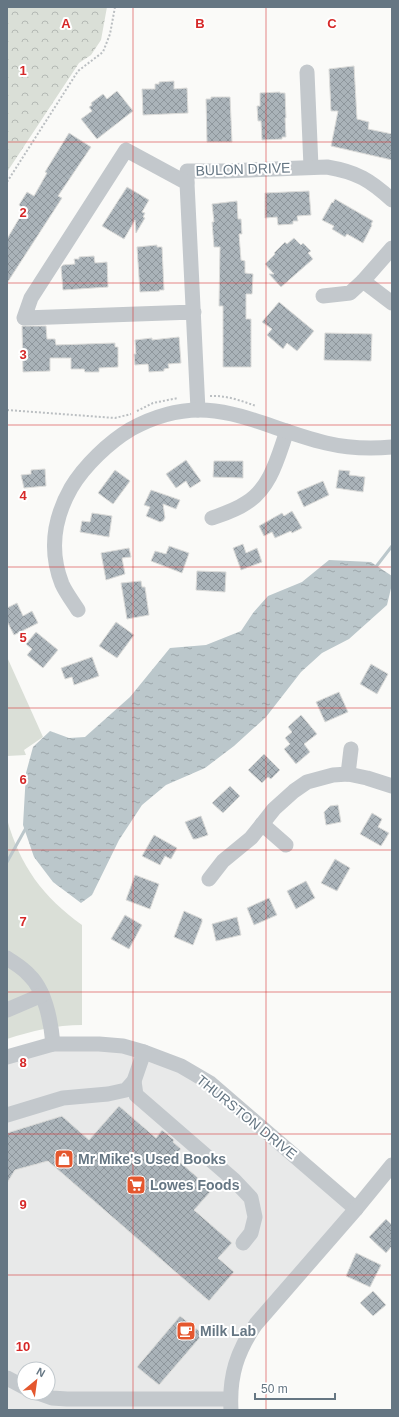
<svg xmlns="http://www.w3.org/2000/svg" width="399" height="1417" font-family="Arial,sans-serif">
<defs>
<pattern id="forest-crowns" width="20" height="18" patternUnits="userSpaceOnUse"><rect width="20" height="18" fill="#dadfd7"/><path d="M2 6a3 3 0 1 1 6 0M12 15a3 3 0 1 1 6 0" fill="none" stroke="#b4b9b4"/></pattern>
<pattern id="water-ripples" width="26" height="14" patternUnits="userSpaceOnUse"><rect width="26" height="14" fill="#bbc7cb"/><path d="M2 4q2-2 4 0t4 0M15 11q2-2 4 0t4 0" fill="none" stroke="#9ca6aa"/></pattern>
<pattern id="building-cross-hatch" width="8" height="8" patternUnits="userSpaceOnUse"><rect width="8" height="8" fill="#aab3b9"/><path d="M0 0l8 8M0 8l8-8" fill="none" stroke="#8e969c"/></pattern>
</defs>
<rect width="100%" height="100%" fill="#fafaf8"/>
<!-- built -->
<path fill="#e8e9e9" fill-rule="evenodd" d="M77 1043 181 1066 356 1209 245 1340 231 1410H7V1057ZM24 1369H48V1393H24Z"/>
<!-- green -->
<g fill="#dadfd7">
<polygon points="7,657 43,737 24,750 26,755 7,756"/>
<path d="M7 819C20 866 43 897 82 925V1025C56 1025 32 1031 7 1039Z"/>
</g>
<!-- forest -->
<polygon fill="url(#forest-crowns)" points="7,7 107,7 101,40 91,55 79,63 7,172"/>
<!-- water -->
<polygon fill="url(#water-ripples)" points="329,560 371,562 392,576 392,584 387,605 349,639 322,653 301,672 266,717 234,746 205,768 166,785 142,805 119,840 92,895 81,903 53,882 34,857 23,825 26,773 33,747 50,731 69,738 85,737 130,697 170,648 206,645 241,631 253,613 268,596 302,582"/>
<g fill="none" stroke-linecap="round" stroke-linejoin="round">
<!-- stream -->
<g stroke="#bbc7cb" stroke-width="3">
<polyline points="375,568 392,546"/>
<polyline points="7,862 27,826"/>
</g>
</g>
<!-- building -->
<g fill="url(#building-cross-hatch)" stroke="#dcdcda">
<polygon points="354,66 357,119 369,122 368,129 392,134 392,160 331,146 338,111 331,111 329,69"/>
<polygon points="174,81 174,89 187,88 188,113 143,115 142,89 155,89 155,84 159,84 159,82"/>
<polygon points="117,91 133,111 97,139 81,119 92,111 89,107 92,105 91,103 103,94 107,99"/>
<polygon points="280,92 280,93 285,93 286,118 285,118 286,137 282,137 282,139 262,140 261,121 258,121 257,106 260,106 260,93"/>
<polygon points="211,97 230,97 232,142 207,142 206,99 211,99"/>
<polygon points="69,133 91,147 58,196 62,198 7,283 7,239 23,212 19,210 21,207 19,205 27,192 34,196 47,173 45,172"/>
<polygon points="127,187 149,200 142,212 145,213 143,217 145,218 136,233 135,220 124,239 102,226"/>
<polygon points="309,191 311,215 297,216 298,221 293,221 293,224 278,225 277,217 265,218 265,193"/>
<polygon points="335,199 373,221 371,224 372,225 363,243 347,234 345,237 332,229 334,226 322,220 332,202 333,203"/>
<polygon points="237,201 238,219 241,219 242,234 239,234 241,260 245,261 245,273 253,274 252,294 246,294 246,319 251,319 251,367 223,367 223,306 219,306 220,247 214,247 212,222 214,222 212,204"/>
<polygon points="294,238 301,245 303,243 311,251 308,253 313,259 281,287 269,274 274,274 265,264 275,254 274,253 285,242 287,244"/>
<polygon points="157,245 157,247 162,247 164,290 159,290 160,291 140,292 137,247"/>
<polygon points="94,256 95,263 107,262 108,287 63,290 61,267 63,265 75,264 74,259 79,259 79,257"/>
<polygon points="279,302 314,331 297,351 287,343 283,349 267,335 272,329 262,322"/>
<polygon points="22,326 46,326 47,339 55,339 56,345 115,343 115,347 118,347 118,367 99,368 99,372 85,372 84,369 71,369 71,358 50,358 50,371 23,372"/>
<polygon points="325,333 372,334 371,361 324,360"/>
<polygon points="179,337 181,363 168,364 169,368 164,369 164,371 149,372 148,364 135,365 134,354 136,354 135,340 152,338 152,340"/>
<polygon points="186,460 201,481 190,488 186,481 176,488 166,474"/>
<polygon points="214,461 243,461 243,478 213,477"/>
<polygon points="45,469 46,486 24,488 21,475 31,474 31,470"/>
<polygon points="115,470 130,481 113,504 98,493"/>
<polygon points="339,470 350,471 349,475 365,477 363,492 336,488"/>
<polygon points="323,481 329,495 304,507 297,492"/>
<polygon points="151,490 180,500 176,509 163,504 165,518 163,521 160,522 146,516 150,507 144,505"/>
<polygon points="292,511 302,528 292,533 291,531 275,538 272,532 264,536 259,526 282,513 284,516"/>
<polygon points="92,513 112,516 109,537 80,532 82,521 90,522"/>
<polygon points="243,544 246,553 257,548 262,562 241,570 233,548"/>
<polygon points="169,546 189,553 182,573 151,561 155,551 166,554"/>
<polygon points="129,548 131,557 122,558 125,574 106,580 101,553"/>
<polygon points="197,571 226,572 225,592 196,590"/>
<polygon points="141,581 142,587 145,587 149,615 127,619 121,583"/>
<polygon points="17,603 23,616 32,611 38,623 14,635 7,621 7,608"/>
<polygon points="116,622 134,635 117,658 99,646"/>
<polygon points="36,632 58,650 43,668 27,655 32,649 26,644"/>
<polygon points="92,657 99,676 74,685 72,677 65,679 61,668"/>
<polygon points="371,664 388,674 377,694 360,684"/>
<polygon points="339,692 348,712 325,722 316,702"/>
<polygon points="301,715 317,734 304,744 310,752 296,764 284,749 290,744 285,738 292,732 288,727"/>
<polygon points="264,754 280,770 271,779 268,777 262,783 248,770"/>
<polygon points="230,786 240,796 223,813 212,803"/>
<polygon points="338,805 341,822 326,825 324,812 330,806"/>
<polygon points="372,813 382,819 378,827 389,833 381,846 360,834"/>
<polygon points="201,816 208,835 196,839 193,839 185,822"/>
<polygon points="154,835 177,848 171,859 165,856 160,865 142,856"/>
<polygon points="335,859 350,868 337,891 321,883"/>
<polygon points="135,875 159,884 150,909 126,900"/>
<polygon points="306,881 315,898 296,909 287,891"/>
<polygon points="269,898 277,915 254,925 247,908"/>
<polygon points="184,911 202,919 202,922 193,945 174,937"/>
<polygon points="125,915 142,925 129,949 111,939"/>
<polygon points="237,917 241,935 216,941 212,924"/>
<polygon points="119,1106 156,1138 162,1130 174,1140 173,1142 181,1149 174,1157 212,1190 194,1210 232,1243 218,1258 234,1272 209,1301 48,1161 15,1170 7,1183 7,1133 62,1116 89,1140"/>
<polygon points="386,1219 392,1225 392,1246 386,1253 369,1237"/>
<polygon points="356,1253 381,1265 370,1287 346,1276"/>
<polygon points="373,1291 386,1305 373,1316 360,1303"/>
<polygon points="180,1316 203,1334 159,1385 137,1367"/>
</g>
<g fill="none" stroke-linecap="round" stroke-linejoin="round">
<!-- path -->
<g stroke="#bbbfc2" stroke-width="2" stroke-dasharray="2 2" stroke-linecap="butt">
<polyline points="7,182 78,71 103,52 110,34 115,7"/>
<path d="M210 396C226 395 242 401 256 406"/>
<polyline points="7,410 115,418 131,414"/>
<polyline points="137,411 153,403 178,398"/>
</g>
<!-- minor -->
<g stroke="#c3c8cc" stroke-width="15">
<polyline points="307,72 311,167"/>
<path d="M187 183V171H225L327 167C357 172 370 180 392 200"/>
<polyline points="392,248 363,281 392,303"/>
<polyline points="323,296 350,293 363,281"/>
<polyline points="194,312 24,318 31,298 126,150 187,183 198,410"/>
<path d="M212 518C223 514 236 510 246 503 271 488 278 456 287 431"/>
<path d="M78 610C73 602 66 593 62 584 49 551 54 518 71 488 84 466 109 442 131 429 208 387 252 425 326 443 347 448 370 449 392 447"/>
<polyline points="348,774 351,749"/>
<polyline points="262,824 286,845"/>
<polyline points="209,879 223,861 251,838 274,809 294,791 307,782 333,775 348,774 367,778 392,786"/>
<path d="M7 958C14 963 23 968 29 975 45 990 51 1022 53 1044"/>
<polyline points="7,1010 42,995"/>
<polyline points="7,1057 53,1044 99,1044 123,1046 144,1052 181,1066 210,1083 356,1209"/>
<polyline points="134,1081 136,1095 234,1180 251,1198 255,1217 251,1233 243,1243"/>
<polyline points="7,1115 63,1098 108,1094 126,1090 134,1081 144,1052"/>
<polyline points="7,1378 24,1387"/>
<polyline points="38,1393 52,1398 67,1399 230,1399"/>
<path d="M231 1410C229 1376 237 1351 256 1324L356 1209 392 1165"/>
</g>
</g>
<!-- grid -->
<path fill="none" stroke="#d62828" stroke-width="1" stroke-opacity="0.55" d="M133 7V1410M266 7V1410M7 142H392M7 283H392M7 425H392M7 567H392M7 708H392M7 850H392M7 992H392M7 1134H392M7 1275H392"/>
<!-- icons -->
<defs>
<g id="shop-square" transform="scale(1)"><rect x="-9" y="-9" width="18" height="18" rx="4" fill="#e4572e" stroke="#fff"/><path d="M-5-2.5h2.3a2.7 3.5 0 0 1 5.4 0H5L5.5 6h-11ZM-1.5-2.5h3a1.5 2.3 0 0 0-3 0Z" fill="#fff"/></g>
<g id="supermarket-square" transform="scale(1)"><rect x="-9" y="-9" width="18" height="18" rx="4" fill="#e4572e" stroke="#fff"/><path d="M-6-5.5h2.5l.6 2H6L4.5 2H-2.5L-4.4-4H-6ZM-1.5 3.2a1.3 1.3 0 1 0 .1 0ZM3 3.2a1.3 1.3 0 1 0 .1 0Z" fill="#fff"/></g>
<g id="cafe-square" transform="scale(1)"><rect x="-9" y="-9" width="18" height="18" rx="4" fill="#e4572e" stroke="#fff"/><path d="M-5.5-4.5H6V0H3Q3 3.5 0 3.5H-2.5Q-5.5 3.5-5.5 0ZM3-3.2v2h1.7v-2ZM-6 4.5H4V6H-6Z" fill="#fff"/></g>
</defs>
<g fill-rule="evenodd">
<use href="#shop-square" x="64" y="1159"/>
<use href="#supermarket-square" x="136" y="1185"/>
<use href="#cafe-square" x="186" y="1331"/>
</g>
<g text-anchor="middle" dominant-baseline="central" stroke-width="4" stroke-linejoin="round" paint-order="stroke">
<!-- street labels -->
<g font-size="14" fill="#657683" stroke="#fff">
<text transform="translate(243 169) rotate(-2)">BULON DRIVE</text>
<text transform="translate(247 1117) rotate(39)">THURSTON DRIVE</text>
</g>
<!-- poi labels -->
<g font-size="14" font-weight="bold" fill="#657683" stroke="#fff" text-anchor="start">
<text x="78" y="1159">Mr Mike's Used Books</text>
<text x="150" y="1185">Lowes Foods</text>
<text x="200" y="1331">Milk Lab</text>
</g>
</g>
<g font-size="13" text-anchor="middle" font-weight="bold" fill="#d62828" stroke="#fff" stroke-width="4" stroke-linejoin="round" paint-order="stroke">
<text x="66" y="28">A</text>
<text x="200" y="28">B</text>
<text x="332" y="28">C</text>
<text x="23" y="75">1</text>
<text x="23" y="217">2</text>
<text x="23" y="359">3</text>
<text x="23" y="500">4</text>
<text x="23" y="642">5</text>
<text x="23" y="784">6</text>
<text x="23" y="926">7</text>
<text x="23" y="1067">8</text>
<text x="23" y="1209">9</text>
<text x="23" y="1351">10</text>
</g>
<!-- border -->
<rect width="399" height="1417" fill="none" stroke="#657683" stroke-width="16"/>
<!-- north arrow -->
<g transform="translate(36 1381) rotate(29)"><circle r="19" fill="#ffffff" stroke="#c1c8cd"/>
<path d="M0-3L7 15L0 10L-7 15Z" fill="#e4572e"/>
<text y="-6" font-size="11" font-weight="bold" text-anchor="middle" fill="#657683">N</text>
</g>
<!-- scale -->
<path d="M255 1393v6h80v-6" fill="none" stroke="#657683" stroke-width="2"/>
<text x="261" y="1393" font-size="12" fill="#657683" stroke="#ffffff" stroke-width="3" paint-order="stroke">50 m</text>
</svg>
